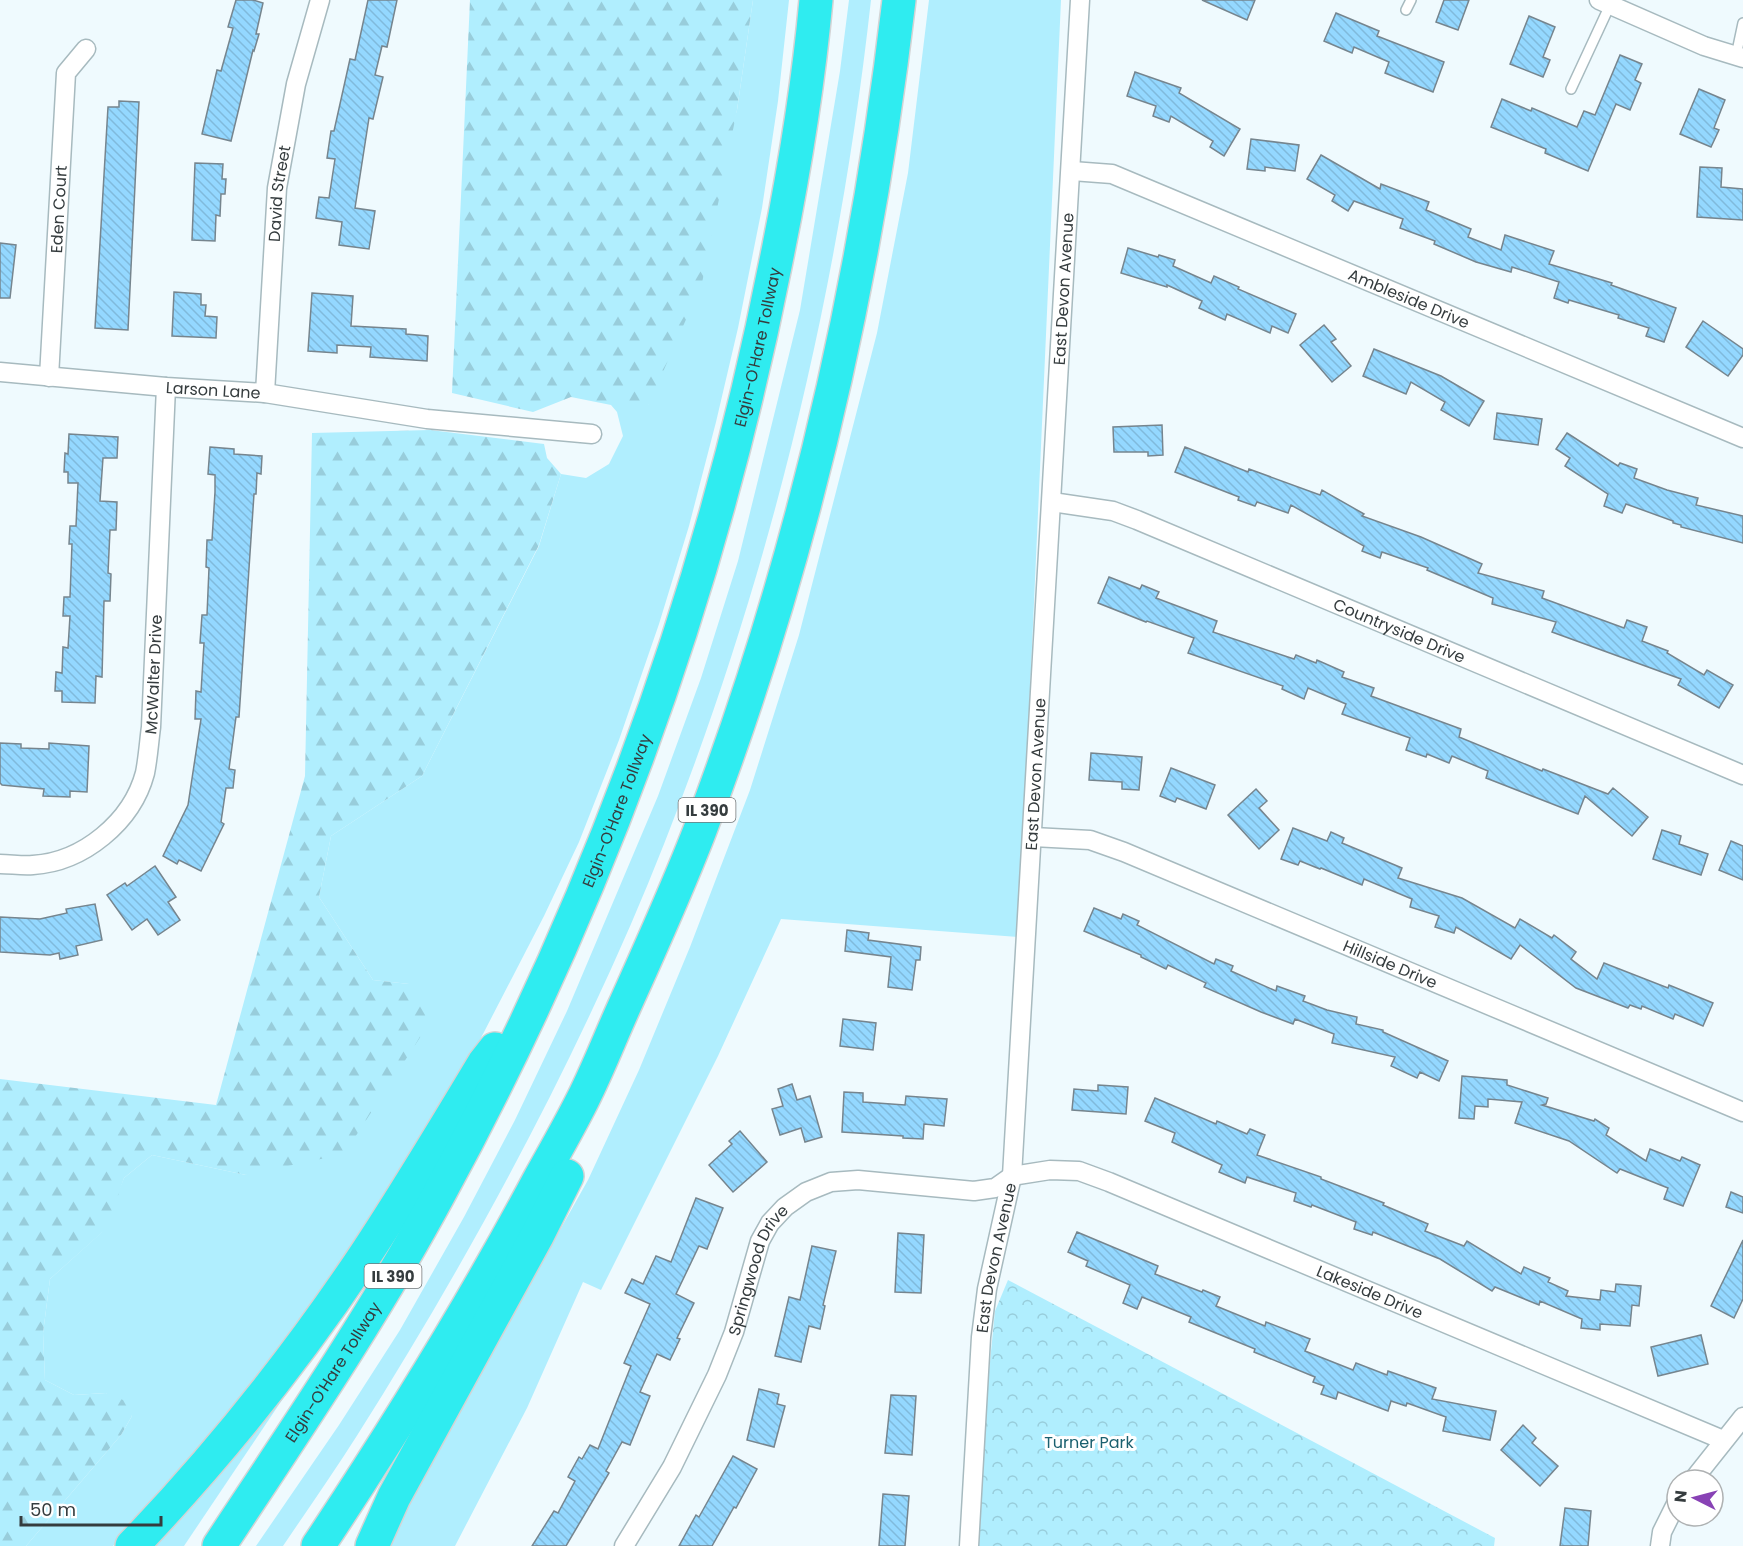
<svg xmlns="http://www.w3.org/2000/svg" width="1743" height="1546" font-family="Poppins,sans-serif">
<defs>
<pattern id="forest-firs" width="22" height="20" patternUnits="userSpaceOnUse" patternTransform="scale(1.5)"><rect width="22" height="20" fill="#b0eefe"/><path d="M5 1l3.5 6h-7zM16 11l3.5 6h-7z" fill="#98cddb"/></pattern>
<pattern id="park-crowns" width="20" height="18" patternUnits="userSpaceOnUse" patternTransform="scale(1.5)"><rect width="20" height="18" fill="#b0eefe"/><path d="M2 6a3 3 0 1 1 6 0M12 15a3 3 0 1 1 6 0" fill="none" stroke="#98cddb"/></pattern>
<pattern id="building-back-hatch" width="6" height="6" patternUnits="userSpaceOnUse" patternTransform="scale(1.5)"><rect width="6" height="6" fill="#94d8ff"/><path d="M-1 5l2 2M0 0l6 6M5-1l2 2" fill="none" stroke="#80badc"/></pattern>
</defs>
<rect width="100%" height="100%" fill="#effafe"/>
<!-- green -->
<g fill="#b0eefe">
<polygon points="753,0 789,0 778,101 762,208 738,328 716,422 689,526 659,624 619,740 579,842 544,916 468,1063 343,1260 220,1426 113,1546 26,1546 121,1435 132,1416 106,1393 74,1395 45,1380 43,1333 50,1279 102,1232 124,1178 152,1155 246,1175 409,984 373,980 319,897 331,836 422,776 539,546 561,474 586,478 609,464 623,436 617,412 611,405 648,405 737,110"/>
<path d="M849 0H871C836 316 757 631 631 924 554 1101 461 1271 358 1434 334 1472 308 1509 283 1546H256L339 1425 400 1330 464 1217 515 1120 567 1011 658 796 701 678 738 561 800 310 840 71Z"/>
<polygon points="929,0 1061,0 1019,937 781,919 718,1056 601,1290 583,1282 527,1408 455,1546 387,1546 407,1502 588,1180 639,1070 690,947 750,790 799,635 877,333 908,173"/>
<polygon points="327,1333 184,1546 150,1546"/>
</g>
<!-- forest -->
<g fill="url(#forest-firs)">
<polygon points="470,0 753,0 737,110 702,283 648,406 611,405 571,397 533,412 452,393"/>
<polygon points="430,430 544,444 547,458 561,474 539,545 422,776 331,836 319,897 373,980 409,984 434,1016 344,1154 246,1175 152,1155 124,1178 107,1228 50,1279 43,1333 45,1380 74,1395 106,1393 123,1400 132,1416 121,1435 26,1546 0,1546 0,1079 216,1105 305,776 312,433"/>
</g>
<!-- park -->
<polygon fill="url(#park-crowns)" points="1008,1280 1495,1538 1494,1546 979,1546 987,1392 995,1311"/>
<!-- building -->
<g fill="url(#building-back-hatch)" stroke="#76858e" stroke-width="1.5">
<polygon points="236,0 253,0 263,3 256,34 259,34 254,51 253,50 231,141 202,134 217,70 221,71 233,28 228,27"/>
<polygon points="368,0 397,0 387,47 382,46 375,75 383,77 373,119 369,118 355,208 375,211 369,249 339,245 342,222 316,218 319,197 329,198 335,159 327,158 331,131 334,131 350,59 355,60"/>
<polygon points="1202,0 1255,0 1247,20"/>
<polygon points="1444,0 1469,0 1458,30 1436,22"/>
<polygon points="1336,13 1379,31 1377,36 1444,62 1433,92 1385,73 1389,62 1354,47 1352,53 1324,41"/>
<polygon points="1529,16 1555,27 1543,57 1550,60 1543,77 1510,64"/>
<polygon points="1620,55 1642,64 1635,80 1641,83 1630,110 1616,104 1588,171 1545,153 1546,149 1491,127 1502,99 1531,111 1532,108 1577,127 1584,111 1595,115"/>
<polygon points="1135,72 1181,88 1179,93 1240,129 1224,156 1210,147 1213,141 1171,116 1169,122 1153,116 1156,106 1127,96"/>
<polygon points="1699,89 1725,100 1714,128 1719,130 1711,147 1680,134"/>
<polygon points="119,101 139,102 128,330 95,328 108,107 119,107"/>
<polygon points="1251,139 1299,145 1295,171 1265,167 1265,171 1247,169"/>
<polygon points="1321,155 1380,189 1381,184 1429,202 1426,210 1471,229 1468,237 1501,250 1505,235 1554,251 1549,264 1612,283 1611,285 1676,308 1664,342 1646,336 1649,328 1618,318 1619,315 1569,300 1568,303 1554,298 1559,282 1512,267 1511,272 1476,262 1434,244 1435,241 1400,228 1403,219 1354,201 1348,211 1332,201 1335,195 1307,179"/>
<polygon points="195,163 223,164 222,179 226,179 225,194 221,194 220,216 216,215 215,241 192,240"/>
<polygon points="1700,167 1722,168 1721,187 1743,189 1743,220 1697,217"/>
<polygon points="0,243 16,245 10,298 0,298"/>
<polygon points="1128,248 1158,257 1159,255 1175,260 1173,266 1211,283 1214,276 1239,287 1238,289 1296,314 1288,333 1272,326 1270,333 1227,314 1225,320 1199,308 1202,301 1167,285 1167,287 1121,273"/>
<polygon points="174,292 201,294 201,305 206,305 205,316 217,317 216,338 172,336"/>
<polygon points="312,293 353,296 351,326 406,329 406,334 428,336 427,361 370,357 371,347 337,345 337,353 308,351"/>
<polygon points="1703,321 1743,349 1743,355 1728,376 1686,347"/>
<polygon points="1324,325 1336,339 1331,342 1351,366 1332,382 1300,345"/>
<polygon points="1374,349 1441,376 1484,401 1469,426 1441,410 1445,402 1411,382 1406,394 1363,376"/>
<polygon points="1497,413 1542,419 1538,445 1494,439"/>
<polygon points="1162,425 1163,455 1148,456 1148,452 1114,452 1113,427"/>
<polygon points="1567,433 1618,466 1620,463 1637,469 1634,478 1667,490 1698,498 1696,505 1743,516 1743,543 1681,527 1681,525 1673,523 1673,521 1626,504 1622,513 1604,506 1608,494 1565,466 1570,458 1556,449"/>
<polygon points="69,434 118,437 117,458 103,458 100,501 117,502 116,530 110,530 108,573 111,574 110,601 104,601 102,677 96,676 95,703 62,702 62,691 55,691 56,672 62,673 63,647 68,648 70,616 63,616 64,597 70,597 72,544 69,544 70,526 76,526 78,483 68,483 68,472 64,472 65,453 68,454"/>
<polygon points="210,447 234,449 234,454 262,456 261,474 257,473 256,494 254,494 239,717 236,717 229,769 235,770 233,788 226,788 221,822 224,824 201,871 179,860 177,864 163,856 188,805 201,719 195,719 196,691 201,692 204,643 200,643 202,615 207,615 209,568 206,567 207,540 212,540 215,492 215,475 208,474"/>
<polygon points="1185,447 1248,472 1249,469 1320,495 1322,490 1364,514 1362,516 1421,537 1482,564 1478,573 1544,591 1542,598 1624,628 1627,620 1647,627 1642,641 1668,651 1667,653 1704,675 1707,670 1733,685 1719,708 1678,685 1681,679 1552,632 1556,622 1492,604 1493,598 1427,570 1428,568 1382,552 1380,558 1362,551 1364,546 1291,505 1288,513 1257,502 1255,506 1238,500 1239,497 1175,472"/>
<polygon points="1109,577 1140,589 1142,585 1159,592 1156,598 1217,621 1213,632 1294,659 1296,655 1316,663 1317,660 1344,672 1342,677 1374,688 1371,696 1461,729 1459,737 1542,771 1543,769 1608,794 1613,788 1648,817 1632,836 1585,796 1578,814 1486,778 1488,771 1452,756 1449,763 1427,754 1426,757 1406,750 1410,738 1342,714 1346,704 1308,688 1304,699 1282,689 1283,686 1188,653 1194,638 1147,621 1146,622 1098,603"/>
<polygon points="0,743 21,744 21,748 49,749 49,743 89,746 87,792 70,791 70,797 43,796 44,789 2,785 0,783"/>
<polygon points="1091,753 1142,757 1139,790 1122,789 1122,782 1089,780"/>
<polygon points="1171,768 1215,785 1206,809 1177,798 1175,802 1160,796"/>
<polygon points="1256,789 1267,801 1259,808 1279,830 1259,849 1228,815"/>
<polygon points="1293,828 1327,841 1331,832 1344,838 1342,843 1402,868 1398,878 1462,898 1515,928 1520,919 1552,938 1554,935 1576,952 1571,959 1597,979 1604,963 1668,988 1669,985 1713,1003 1703,1026 1675,1014 1673,1019 1642,1006 1641,1009 1630,1005 1628,1008 1576,988 1520,945 1511,959 1456,927 1454,933 1435,927 1439,916 1410,907 1412,899 1364,879 1362,885 1321,868 1320,869 1300,861 1298,865 1281,859"/>
<polygon points="1662,830 1681,836 1679,844 1708,854 1701,875 1653,859"/>
<polygon points="1731,841 1743,846 1743,880 1719,870"/>
<polygon points="155,866 176,897 168,902 180,920 158,935 147,919 132,930 107,895 125,883 127,886"/>
<polygon points="95,904 102,940 76,946 78,955 60,959 59,953 50,955 0,952 0,917 40,919 67,913 66,909"/>
<polygon points="1094,908 1121,919 1123,914 1139,921 1137,925 1214,964 1216,959 1233,966 1231,971 1276,991 1277,986 1305,996 1303,1001 1327,1010 1357,1017 1356,1024 1383,1030 1383,1032 1448,1061 1439,1081 1420,1072 1417,1078 1391,1066 1395,1057 1332,1043 1334,1034 1295,1019 1293,1024 1261,1012 1204,987 1206,983 1168,965 1166,969 1141,957 1141,955 1084,931"/>
<polygon points="847,930 869,933 868,940 921,947 920,960 916,960 912,990 888,987 891,957 845,951"/>
<polygon points="843,1019 876,1023 873,1050 840,1046"/>
<polygon points="1462,1076 1507,1080 1507,1085 1548,1098 1546,1104 1542,1105 1594,1121 1595,1119 1609,1128 1606,1135 1646,1161 1650,1149 1680,1161 1682,1157 1700,1165 1683,1206 1664,1199 1668,1188 1620,1169 1617,1173 1569,1141 1515,1123 1522,1102 1488,1099 1488,1107 1475,1106 1474,1119 1459,1118"/>
<polygon points="792,1084 797,1100 810,1096 822,1137 805,1142 801,1128 780,1135 772,1109 783,1106 778,1089"/>
<polygon points="1098,1085 1128,1087 1126,1114 1072,1110 1074,1089 1098,1091"/>
<polygon points="844,1092 863,1093 863,1102 905,1105 906,1096 947,1099 944,1126 924,1124 923,1139 903,1138 903,1136 842,1132"/>
<polygon points="1155,1098 1216,1124 1217,1121 1247,1134 1250,1129 1265,1135 1257,1155 1321,1177 1321,1179 1384,1203 1383,1205 1428,1224 1425,1231 1464,1246 1467,1241 1521,1274 1524,1267 1550,1278 1548,1282 1568,1291 1566,1296 1600,1300 1601,1290 1615,1292 1616,1284 1641,1286 1639,1306 1632,1305 1630,1326 1600,1324 1600,1330 1581,1328 1582,1319 1540,1301 1539,1305 1495,1287 1492,1291 1440,1259 1373,1232 1372,1235 1354,1229 1356,1222 1312,1205 1311,1207 1294,1201 1296,1193 1247,1177 1245,1183 1219,1172 1222,1165 1172,1142 1175,1133 1145,1121"/>
<polygon points="740,1131 767,1162 733,1192 709,1165 732,1144 729,1141"/>
<polygon points="1731,1192 1743,1197 1743,1213 1726,1207"/>
<polygon points="696,1198 723,1208 707,1249 699,1246 676,1294 694,1303 677,1338 680,1339 670,1360 657,1354 640,1392 650,1396 630,1445 622,1442 606,1471 609,1473 566,1546 532,1546 554,1511 558,1513 575,1481 568,1477 579,1457 582,1459 590,1445 598,1449 631,1366 624,1363 650,1304 625,1293 632,1279 643,1284 656,1256 671,1262"/>
<polygon points="1077,1232 1158,1266 1155,1274 1202,1292 1203,1290 1220,1297 1216,1306 1265,1326 1266,1322 1310,1339 1305,1351 1353,1370 1356,1363 1387,1375 1388,1371 1436,1388 1432,1399 1496,1411 1490,1440 1443,1431 1446,1417 1407,1403 1406,1406 1391,1401 1388,1411 1338,1392 1336,1399 1321,1394 1324,1386 1313,1382 1315,1377 1254,1352 1255,1349 1189,1322 1191,1317 1142,1297 1137,1309 1123,1303 1130,1285 1086,1266 1088,1261 1068,1252"/>
<polygon points="898,1233 924,1235 921,1293 895,1292"/>
<polygon points="1743,1240 1743,1299 1734,1318 1711,1306"/>
<polygon points="812,1246 836,1251 823,1305 825,1306 820,1329 809,1326 801,1362 775,1356 789,1297 800,1300"/>
<polygon points="1701,1335 1708,1364 1658,1376 1651,1347"/>
<polygon points="759,1389 779,1394 777,1404 785,1406 774,1447 747,1440"/>
<polygon points="891,1395 916,1396 912,1455 885,1453"/>
<polygon points="1523,1425 1536,1438 1532,1443 1558,1466 1540,1486 1501,1450"/>
<polygon points="733,1456 757,1469 736,1508 734,1507 712,1546 679,1546 696,1515 699,1517"/>
<polygon points="883,1494 909,1496 905,1546 879,1546"/>
<polygon points="1565,1508 1591,1511 1588,1546 1560,1546"/>
</g>
<g fill="none" stroke-linecap="round" stroke-linejoin="round">
<!-- lane casing -->
<g stroke="#a7babf" stroke-width="12">
<g id="lane">
<polyline points="1406,10 1411,0"/>
<polyline points="1736,56 1743,23"/>
<polyline points="1571,89 1610,5"/>
</g>
</g>
<!-- street casing -->
<g stroke="#a7babf" stroke-width="21">
<g id="street">
<polyline points="1599,0 1704,46 1743,58"/>
<path id="s1" d="M1072 171 1112 174 1743 438"/>
<path id="s2" d="M0 372 166 387 265 393 427 419 592 434"/>
<path id="s3" d="M49 377 66 73 86 49"/>
<path id="s4" d="M265 393 277 188 296 84 320 0"/>
<path id="s5" d="M1052 502 1113 511 1137 520 1743 775"/>
<path id="s6" d="M1033 837 1090 840 1124 852 1743 1112"/>
<path id="s7" d="M0 864C11 864 22 866 33 865 83 862 132 822 145 773 148 758 149 742 151 727L166 387"/>
<polyline points="1693,1480 1743,1417"/>
<path id="s8" d="M624 1546 672 1467 717 1375 734 1332 760 1241 770 1223 785 1207 806 1192 831 1182 858 1180 974 1191 995 1188 1012 1176 1050 1170 1079 1171 1109 1182 1723 1440"/>
<path id="s9" d="M969 1546 981 1337 987 1289 1012 1176 1080 0"/>
<polyline points="1660,1546 1662,1532 1677,1502"/>
</g>
</g>
<!-- highway casing -->
<g stroke="#d3d4d5" stroke-width="36">
<g id="highway">
<path d="M132 1546C218 1456 298 1356 367 1252 408 1190 446 1126 484 1063L495 1049"/>
<path id="s10" d="M219 1546C295 1431 372 1318 438 1196 598 902 710 595 775 266 793 178 808 89 816 0"/>
<path d="M318 1546C397 1427 472 1306 539 1180 554 1153 569 1127 583 1099 598 1069 610 1038 624 1007 650 949 677 890 700 830 802 563 866 283 899 0"/>
<polyline points="372,1546 394,1497 537,1236 567,1176"/>
</g>
</g>
<!-- lane -->
<use href="#lane" stroke="#fff" stroke-width="9"/>
<!-- street -->
<use href="#street" stroke="#fff" stroke-width="18"/>
<!-- highway -->
<use href="#highway" stroke="#2fecf0" stroke-width="33"/>
</g>
<g text-anchor="middle" dominant-baseline="central" stroke-width="6" stroke-linejoin="round" paint-order="stroke">
<!-- shield labels -->
<g fill="#fff" stroke="#727678" stroke-width="1.5">
<rect x="678.5" y="798" width="57" height="24" rx="4.5"/>
<rect x="364.5" y="1264" width="57" height="24" rx="4.5"/>
</g>
<g font-size="15" font-weight="bold" fill="#353c3e">
<text x="707" y="810">IL 390</text>
<text x="393" y="1276">IL 390</text>
</g>
<!-- street labels -->
<g font-size="16" fill="#353c3e" stroke="#fff">
<text stroke="none"><textPath href="#s4" startOffset="200">David Street</textPath></text>
<text stroke="none"><textPath href="#s3" startOffset="168">Eden Court</textPath></text>
<text stroke="none"><textPath href="#s9" startOffset="1262">East Devon Avenue</textPath></text>
<text stroke="none"><textPath href="#s1" startOffset="362">Ambleside Drive</textPath></text>
<text stroke="none"><textPath href="#s10" startOffset="1323">Elgin-O'Hare Tollway</textPath></text>
<text stroke="none"><textPath href="#s2" startOffset="214">Larson Lane</textPath></text>
<text stroke="none"><textPath href="#s5" startOffset="372">Countryside Drive</textPath></text>
<text stroke="none"><textPath href="#s7" startOffset="286">McWalter Drive</textPath></text>
<text stroke="none"><textPath href="#s9" startOffset="776">East Devon Avenue</textPath></text>
<text stroke="none"><textPath href="#s10" startOffset="838">Elgin-O'Hare Tollway</textPath></text>
<text stroke="none"><textPath href="#s6" startOffset="382">Hillside Drive</textPath></text>
<text stroke="none"><textPath href="#s9" startOffset="290">East Devon Avenue</textPath></text>
<text stroke="none"><textPath href="#s8" startOffset="308">Springwood Drive</textPath></text>
<text stroke="none"><textPath href="#s8" startOffset="999">Lakeside Drive</textPath></text>
<text stroke="none"><textPath href="#s10" startOffset="208">Elgin-O'Hare Tollway</textPath></text>
</g>
<!-- park labels -->
<g font-size="16" fill="#1a606f" stroke="#fff">
<text x="1089" y="1442">Turner Park</text>
</g>
</g>
<!-- north arrow -->
<g transform="translate(1695 1498) rotate(276)"><circle r="28" fill="#ffffff" stroke="#aeb1b2" stroke-width="1.5"/>
<path d="M0-4.5L10 22L0 15L-10 22Z" fill="#8842b5"/>
<text y="-9" font-size="16" font-weight="bold" text-anchor="middle" fill="#353c3e">N</text>
</g>
<!-- scale -->
<path d="M21 1516v9h140v-9" fill="none" stroke="#353c3e" stroke-width="3"/>
<text x="30" y="1516" font-size="18" fill="#353c3e" stroke="#ffffff" stroke-width="4.5" paint-order="stroke">50 m</text>
</svg>
